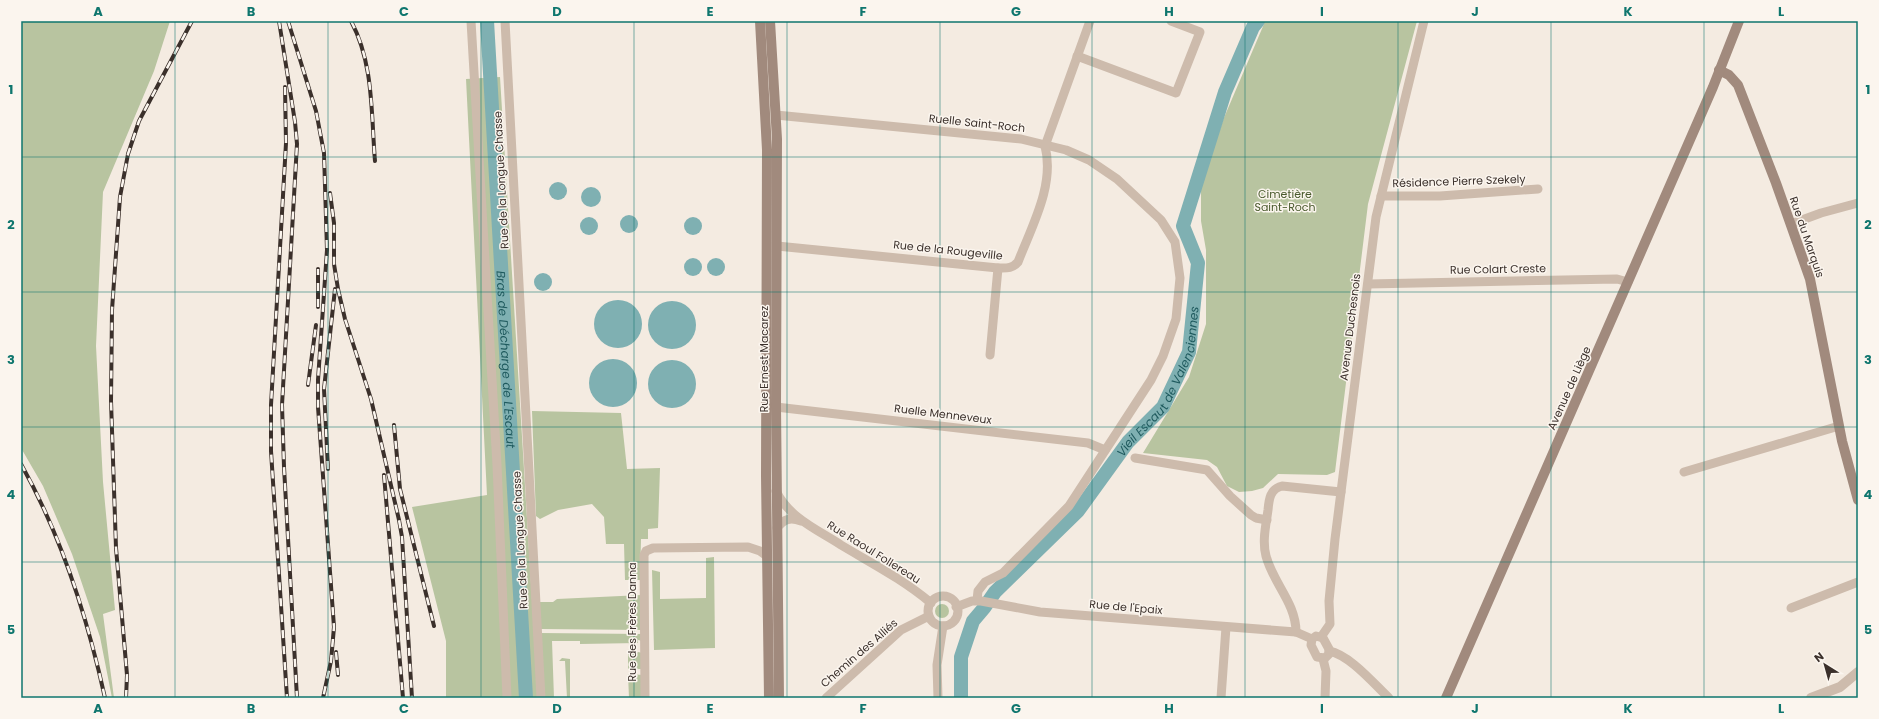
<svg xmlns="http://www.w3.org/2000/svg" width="1879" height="719" font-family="Poppins,sans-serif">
<rect width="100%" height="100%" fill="#f4ebe1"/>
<!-- green -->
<g fill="#b8c4a0">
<polygon points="21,21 170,21 154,71 103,192 96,346 103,482 115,610 103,614 114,698 112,698 100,637 72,554 43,486 21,448"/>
<polygon points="1259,21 1417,21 1368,204 1335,472 1327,475 1278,474 1263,488 1252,491 1239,492 1227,486 1217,467 1207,460 1143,453 1189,377 1206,324 1206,250 1201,221 1201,187 1223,120 1264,24"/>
<polygon points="500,77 538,698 446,698 446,641 412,507 487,495 466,79"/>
<polygon points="532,411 621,413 627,469 660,468 658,528 648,529 648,539 641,539 640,580 625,580 624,544 606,544 604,517 592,504 558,510 540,519 536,516"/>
<polygon points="714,557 715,648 654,650 652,570 660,572 660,599 706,598 706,558"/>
<polygon points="642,595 643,630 541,629 539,602 553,602 557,599"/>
<circle cx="942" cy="611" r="7"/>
<polygon points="540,633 643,634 643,641 638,640 638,643 580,644 580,641 552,641 554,698 544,698"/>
<polygon points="628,650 643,653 643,669 628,669"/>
<polygon points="562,658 570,659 570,698 567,698 565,661 559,661"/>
<polygon points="628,674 643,675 643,698 629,698"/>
</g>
<!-- water -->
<g fill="#7fb0b2">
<circle cx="558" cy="191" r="9"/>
<circle cx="591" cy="197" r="10"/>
<circle cx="629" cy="224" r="9"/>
<circle cx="693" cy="226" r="9"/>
<circle cx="589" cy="226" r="9"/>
<circle cx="693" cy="267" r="9"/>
<circle cx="716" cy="267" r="9"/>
<circle cx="543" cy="282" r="9"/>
<circle cx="618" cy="324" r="24"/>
<circle cx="672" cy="325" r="24"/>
<circle cx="613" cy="383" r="24"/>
<circle cx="672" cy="384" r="24"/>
</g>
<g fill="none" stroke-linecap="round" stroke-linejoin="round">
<!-- river -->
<g stroke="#7fb0b2" stroke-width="14">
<path id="s1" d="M487 21 526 698"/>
<path id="s2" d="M961 698V657L973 621 984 608 995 592 1078 511 1128 442 1163 407 1189 352 1198 263 1183 226 1225 92 1253 27 1258 21"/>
</g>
<!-- minor -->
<g stroke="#cdbbac" stroke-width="9">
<polyline points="471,21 497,465 507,698"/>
<polyline points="505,21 541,698"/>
<polyline points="1077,56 1176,93 1200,32 1171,21"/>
<polyline points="776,115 1021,139 1066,150 1089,160 1117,179 1161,220 1175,242 1180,278 1176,319 1163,356 1151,380 1069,506 1003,573 985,582 978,591 977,600"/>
<polyline points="1381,196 1440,196 1538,189"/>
<polyline points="1791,224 1821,213 1858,203"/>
<path d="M777 246 998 268C1006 268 1012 269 1018 262 1032 226 1055 185 1045 146L1090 21"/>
<polyline points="1368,284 1617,279 1628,282"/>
<polyline points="990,355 998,268"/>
<polyline points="776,407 1088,443 1105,450"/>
<polyline points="1135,458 1207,470 1230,496 1251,515 1256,518 1267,520"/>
<polyline points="1684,472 1839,426"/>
<path d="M776 491C789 518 818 530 841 545 871 563 904 580 931 603"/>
<path d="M777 528C784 519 790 517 801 521"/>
<circle cx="943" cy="611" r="15"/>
<polyline points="956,607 972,601 981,601 1040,612 1296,632 1312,639"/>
<polyline points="1791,608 1858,582"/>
<path d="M1296 632C1296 603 1273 583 1266 556 1262 541 1266 525 1268 510 1269 499 1270 489 1282 486L1341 492"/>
<polygon points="1316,636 1323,638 1329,649 1329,654 1325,658 1317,657 1311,645 1312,639"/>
<polyline points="1321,637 1330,624 1329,601 1335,539 1376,217 1424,21"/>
<path d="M1329 651C1350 655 1374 684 1389 698"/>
<polyline points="1323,659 1326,671 1325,698"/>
<polyline points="645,698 644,555 646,551 653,548 748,547 760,551 767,556"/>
<polyline points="826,698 901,630 929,616"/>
<polyline points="938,698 937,665 943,626"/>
<polyline points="1221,698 1226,627"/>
</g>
<!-- tertiary -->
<polyline stroke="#cdbbac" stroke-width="10" points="1811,698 1840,687 1858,672"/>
<!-- secondary -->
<g stroke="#a18a7d" stroke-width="10">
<polyline points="760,21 767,150 766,476 769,698"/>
<polyline points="770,21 777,139 776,407 779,698"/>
<polyline points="1719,70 1729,75 1738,85 1776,183 1810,279 1842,441 1858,500"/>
<polyline points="1446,698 1713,87 1739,21"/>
</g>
<!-- rail casing -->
<g stroke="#3b302b" stroke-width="4">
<g id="rail">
<polyline points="279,21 295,122 297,144 282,405 284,467 297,698"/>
<polyline points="288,21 316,111 324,153 327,250 318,380 318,407 334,627 331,661 323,698"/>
<path d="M351 21C374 64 371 114 375 161"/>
<polyline points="285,87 286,143 271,405 271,451 287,698"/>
<polyline points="330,193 334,223 334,264 338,289 345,319 371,399 399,520 402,537 412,698"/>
<polyline points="318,307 318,269"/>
<polyline points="308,385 316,325"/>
<polyline points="394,425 400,489 434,626"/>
<path d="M21 464C62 537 87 616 105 698"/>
<polyline points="328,469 324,389 335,289"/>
<polyline points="384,475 403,698"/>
<polyline points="336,652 338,675"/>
<polyline points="126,698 127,675 116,548 111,401 112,310 120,197 128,154 139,121 192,21"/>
</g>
</g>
<!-- rail -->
<use href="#rail" stroke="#fbf5ee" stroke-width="2.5" stroke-dasharray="8" stroke-linecap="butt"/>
</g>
<!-- grid -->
<path fill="none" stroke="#0f766e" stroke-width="1" stroke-opacity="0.55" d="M175 21V698M328 21V698M481 21V698M634 21V698M787 21V698M940 21V698M1092 21V698M1245 21V698M1398 21V698M1551 21V698M1704 21V698M21 157H1858M21 292H1858M21 427H1858M21 562H1858"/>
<g text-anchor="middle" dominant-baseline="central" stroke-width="3" stroke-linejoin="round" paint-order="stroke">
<!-- street labels -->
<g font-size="11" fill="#3b302b" stroke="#fbf5ee">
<text transform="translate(977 123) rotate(6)">Ruelle Saint-Roch</text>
<text transform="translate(501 180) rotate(-93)">Rue de la Longue Chasse</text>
<text transform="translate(1459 181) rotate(-2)">Résidence Pierre Szekely</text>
<text transform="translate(1807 237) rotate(71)">Rue du Marquis</text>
<text transform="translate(948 250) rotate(6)">Rue de la Rougeville</text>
<text transform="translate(1498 269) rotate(-1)">Rue Colart Creste</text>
<text transform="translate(1350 327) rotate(-83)">Avenue Duchesnois</text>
<text transform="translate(764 359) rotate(-90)">Rue Ernest Macarez</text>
<text transform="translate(1569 388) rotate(-66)">Avenue de Liège</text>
<text transform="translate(943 414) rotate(7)">Ruelle Menneveux</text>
<text transform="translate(520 540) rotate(-93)">Rue de la Longue Chasse</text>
<text transform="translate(874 552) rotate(32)">Rue Raoul Follereau</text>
<text transform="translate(1126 607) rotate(5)">Rue de l'Epaix</text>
<text transform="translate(632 622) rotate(-90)">Rue des Frères Danna</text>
<text transform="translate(859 653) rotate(-41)">Chemin des Alliés</text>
</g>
<!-- park labels -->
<g font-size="11" fill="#4a5a2e" stroke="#fbf5ee">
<text x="1285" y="194">Cimetière<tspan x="1285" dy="13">Saint-Roch</tspan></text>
</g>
<!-- water labels -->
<g font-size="12" font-style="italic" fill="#1f5a5e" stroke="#fbf5ee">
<text stroke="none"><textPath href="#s1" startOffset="339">Bras de Décharge de L'Escaut</textPath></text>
<text stroke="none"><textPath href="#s2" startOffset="387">Vieil Escaut de Valenciennes</textPath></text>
</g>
</g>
<!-- border -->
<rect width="1879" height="719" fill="none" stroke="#fbf5ee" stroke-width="44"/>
<!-- north arrow -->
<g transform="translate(1825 665) rotate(323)" stroke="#fbf5ee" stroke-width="3" paint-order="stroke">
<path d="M0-3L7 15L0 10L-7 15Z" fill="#3b302b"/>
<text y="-6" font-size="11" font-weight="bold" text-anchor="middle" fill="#3b302b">N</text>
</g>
<rect x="22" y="22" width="1835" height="675" fill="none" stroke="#0f766e" stroke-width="1.5"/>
<g font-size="13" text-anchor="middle" font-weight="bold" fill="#0f766e">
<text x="98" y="16">A</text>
<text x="251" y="16">B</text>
<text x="404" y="16">C</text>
<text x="557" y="16">D</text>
<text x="710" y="16">E</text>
<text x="863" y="16">F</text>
<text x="1016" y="16">G</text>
<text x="1169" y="16">H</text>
<text x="1322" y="16">I</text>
<text x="1475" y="16">J</text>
<text x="1628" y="16">K</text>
<text x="1781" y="16">L</text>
<text x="11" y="94">1</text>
<text x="1868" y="94">1</text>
<text x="11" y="229">2</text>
<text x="1868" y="229">2</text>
<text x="11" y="364">3</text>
<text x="1868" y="364">3</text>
<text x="11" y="499">4</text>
<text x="1868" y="499">4</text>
<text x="11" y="634">5</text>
<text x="1868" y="634">5</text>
<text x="98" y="713">A</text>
<text x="251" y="713">B</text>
<text x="404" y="713">C</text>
<text x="557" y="713">D</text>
<text x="710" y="713">E</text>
<text x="863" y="713">F</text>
<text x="1016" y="713">G</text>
<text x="1169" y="713">H</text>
<text x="1322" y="713">I</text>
<text x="1475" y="713">J</text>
<text x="1628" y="713">K</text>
<text x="1781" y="713">L</text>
</g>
</svg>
